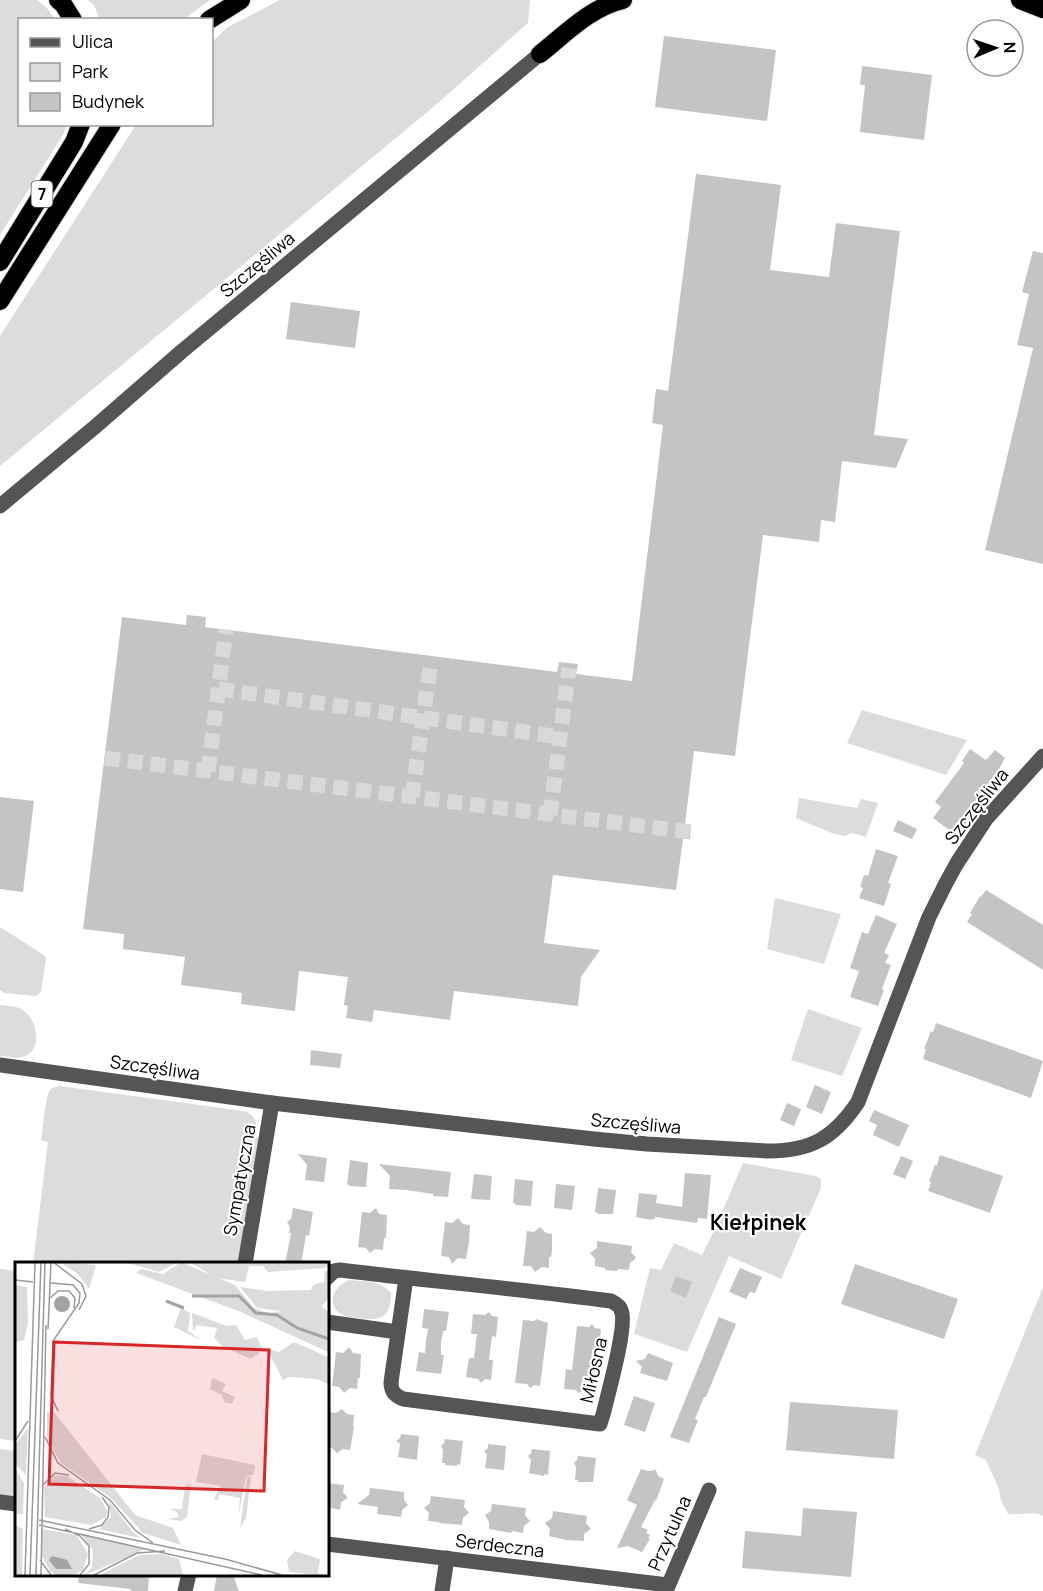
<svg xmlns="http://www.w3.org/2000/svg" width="1043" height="1591" font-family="Manrope,sans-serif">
<rect width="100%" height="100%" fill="#fff"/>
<!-- green -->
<g fill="#dcdcdc">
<polygon points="0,0 37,0 46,7 55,19 20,20 20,124 66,125 64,133 0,235"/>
<polygon points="88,0 210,0 184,19 100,20 94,5"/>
<polygon points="280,0 530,0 528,23 437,104 0,466 0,336 136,125 212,124 212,42 228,27"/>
<polygon points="862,710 967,740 946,775 847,743"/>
<polygon points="799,798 857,808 861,799 878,803 866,837 852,833 845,836 834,834 796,818"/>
<polygon points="775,898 841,914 824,964 767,949"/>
<polygon points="0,927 41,953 46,958 41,992 36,996 4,993 0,990"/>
<path d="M0 1005C6 1006 14 1006 19 1008 35 1014 43 1043 29 1054 20 1060 10 1057 0 1056Z"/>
<polygon points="808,1009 862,1028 842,1076 791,1060"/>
<path d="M59 1086 244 1111C257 1116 258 1125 256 1137L261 1139 238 1264H33L48 1142 41 1140C43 1130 45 1097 50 1090 52 1087 55 1087 59 1086Z"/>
<polygon points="743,1163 816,1176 821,1179 821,1188 781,1279 729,1256 687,1352 634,1334 650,1268 661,1270 674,1243 702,1255 714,1231"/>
<polygon points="0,1269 16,1271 16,1441 0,1439"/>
<path d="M349 1280C367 1282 378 1279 391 1293 391 1319 380 1321 358 1318 352 1317 344 1317 339 1313 326 1301 335 1286 349 1280Z"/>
<path d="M1043 1287V1516C1032 1510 1021 1516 1008 1514L1001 1500 999 1489 986 1460 975 1455Z"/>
<polygon points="0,1449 16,1451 16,1497 0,1495"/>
</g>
<!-- building -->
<g fill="#c4c4c4">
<polygon points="664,36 776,50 767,121 655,107"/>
<polygon points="862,66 932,75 924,140 860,132 865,85 860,85"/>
<polygon points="696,174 781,185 770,270 829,277 836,223 900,231 874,435 908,439 896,468 842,461 835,522 821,520 819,542 763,535 735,756 694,751 685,824 691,825 690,839 683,839 676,890 553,875 544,943 600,950 581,977 578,1006 454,991 450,1020 374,1010 372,1022 346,1018 348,1006 344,1005 348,977 299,971 295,1011 241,1004 242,993 181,985 185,957 123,949 124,934 83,929 122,617 186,625 187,615 206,617 205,627 557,672 559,662 578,664 576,674 632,681 663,425 652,423 656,389 668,391"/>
<polygon points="1033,251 1043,253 1043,564 985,550 1033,348 1017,345 1029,294 1022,292"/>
<polygon points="291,302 360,311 355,348 286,339"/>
<polygon points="970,749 986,760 995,750 1005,758 999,769 989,782 993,784 964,826 958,822 952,832 933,818 941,807 935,802 964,763 962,761"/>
<polygon points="0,797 34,801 23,892 0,889"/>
<polygon points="898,820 917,829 912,839 893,831"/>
<polygon points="876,849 898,856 888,883 891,884 884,906 859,898 863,888 860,887 864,875 868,876"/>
<polygon points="986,890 1043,925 1043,970 967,922 972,914 970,913 980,896 981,897"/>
<polygon points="876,915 897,924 884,953 889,955 885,963 891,965 882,989 884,990 878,1006 850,997 859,971 850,968 862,932 868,934"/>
<polygon points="936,1023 1043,1061 1031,1098 923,1059 926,1049 924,1049 931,1031 933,1032"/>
<polygon points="311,1050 342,1054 340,1068 310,1065"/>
<polygon points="815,1085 831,1092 822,1114 806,1107"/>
<polygon points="787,1103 801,1109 794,1126 780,1120"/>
<polygon points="874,1110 909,1125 899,1147 873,1135 877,1125 869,1121"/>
<polygon points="298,1154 327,1158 324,1182 305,1180 307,1165"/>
<polygon points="940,1155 1003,1176 990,1213 928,1191 931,1182 929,1181 935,1165 937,1165"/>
<polygon points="901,1156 913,1161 905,1179 893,1174"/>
<polygon points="350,1160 368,1163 366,1187 350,1186 347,1184"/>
<polygon points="379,1164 451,1172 448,1197 433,1196 433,1194 407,1190 389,1189 390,1176"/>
<polygon points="685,1173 711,1175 707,1219 698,1218 697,1223 655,1217 655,1219 652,1219 651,1220 636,1217 639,1193 657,1195 656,1203 682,1207"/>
<polygon points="474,1174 492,1176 490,1200 471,1199"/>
<polygon points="515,1179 533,1181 531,1206 515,1205 516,1204 513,1203"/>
<polygon points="556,1184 575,1186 572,1210 554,1208"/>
<polygon points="598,1188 616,1190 613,1214 598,1214 598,1213 595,1212"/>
<polygon points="293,1208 313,1212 309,1236 306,1235 301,1264 285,1264 291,1233 289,1233 290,1227 287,1222 291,1219"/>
<polygon points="376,1208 379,1214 387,1215 386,1238 384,1238 383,1250 375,1249 370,1253 366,1248 358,1247 362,1212 370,1213"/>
<polygon points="458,1218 463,1224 470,1225 469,1242 466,1259 458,1258 452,1264 449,1257 441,1256 445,1222 452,1223"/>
<polygon points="540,1227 546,1233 552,1234 552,1251 551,1257 549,1257 549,1268 542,1267 535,1272 531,1266 523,1266 527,1231 534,1232"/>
<polygon points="597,1241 632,1246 631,1252 636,1258 630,1263 629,1270 618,1269 617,1271 605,1270 605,1268 595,1266 595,1259 590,1253 597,1248"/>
<polygon points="855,1264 958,1299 944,1339 841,1304"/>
<polygon points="740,1268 762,1277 755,1293 750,1292 746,1299 729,1292"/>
<polygon points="676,1276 692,1282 686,1298 670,1291"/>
<polygon points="424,1309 449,1312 446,1331 443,1331 441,1343 441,1355 444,1355 441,1374 416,1371 419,1352 425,1353 426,1341 428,1329 422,1328"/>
<polygon points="489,1312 492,1316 498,1317 496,1337 492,1336 489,1360 493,1360 491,1380 485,1379 481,1383 478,1379 466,1377 469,1358 474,1358 477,1334 471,1334 473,1314 485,1315"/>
<polygon points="719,1317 736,1324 706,1397 704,1397 695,1419 698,1420 689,1443 670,1437"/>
<polygon points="536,1319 548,1323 540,1386 534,1385 530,1388 527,1384 515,1383 523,1320 534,1321"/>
<polygon points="592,1324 595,1328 601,1329 599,1348 596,1348 595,1360 592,1360 588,1391 582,1391 578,1393 576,1390 564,1389 566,1369 572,1370 577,1326 589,1327"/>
<polygon points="349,1347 353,1353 361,1354 360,1378 358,1378 357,1389 350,1388 344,1393 339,1387 332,1386 336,1352 343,1353"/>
<polygon points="648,1353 673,1363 667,1381 640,1373 642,1367 636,1361 645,1359"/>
<polygon points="634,1396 655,1403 645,1432 624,1425"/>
<polygon points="790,1402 898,1410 894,1459 786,1450"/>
<polygon points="342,1409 347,1414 354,1415 353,1426 354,1427 350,1450 343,1449 337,1453 332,1448 327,1448 327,1424 329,1412 336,1413"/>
<polygon points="401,1434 419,1436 417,1460 398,1457 400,1444 396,1441 400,1438"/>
<polygon points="445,1439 463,1441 460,1465 457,1464 457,1466 445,1465 445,1463 442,1463 443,1450 441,1446 444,1443"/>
<polygon points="488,1444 506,1446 504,1470 485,1468 487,1455 484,1451 488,1448"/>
<polygon points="532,1449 550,1451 548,1475 544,1474 544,1476 529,1473 531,1460 528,1456 531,1453"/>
<polygon points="578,1456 596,1458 593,1482 578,1482 578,1480 575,1480 576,1467 574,1463 577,1460"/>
<polygon points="641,1469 648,1471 656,1470 658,1476 664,1479 656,1501 655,1500 641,1527 648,1530 646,1533 650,1535 648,1538 650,1539 642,1552 628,1546 617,1548 637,1505 627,1500"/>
<polygon points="327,1483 344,1485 343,1492 348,1498 341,1502 340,1510 327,1507"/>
<polygon points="370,1488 404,1492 404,1500 408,1505 402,1510 401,1517 377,1514 378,1507 357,1504 369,1495"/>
<polygon points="431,1496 465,1500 464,1507 469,1513 463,1518 462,1525 439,1523 439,1522 428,1521 429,1513 424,1508 430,1503"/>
<polygon points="492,1504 526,1508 525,1515 530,1521 524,1526 523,1533 512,1531 511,1533 489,1529 489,1522 485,1515 491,1511"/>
<polygon points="803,1508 857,1512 851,1577 742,1568 745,1531 801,1536"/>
<polygon points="553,1511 587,1516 586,1523 591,1529 584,1534 584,1541 566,1540 549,1536 550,1529 545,1523 552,1518"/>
<polygon points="79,1575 133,1575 149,1578 148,1591 130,1591 131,1589 78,1583"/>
<polygon points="217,1575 233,1575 239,1591 214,1591"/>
</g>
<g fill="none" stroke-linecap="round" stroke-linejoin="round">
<!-- minor-tunnel -->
<g stroke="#d9d9d9" stroke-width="15" stroke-dasharray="15 8" stroke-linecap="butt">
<polyline points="219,689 560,737"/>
<polyline points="105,758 690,832"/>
<polyline points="208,771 226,630"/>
<polyline points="412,797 431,661"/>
<polyline points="550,815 569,668"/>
</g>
<!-- highway casing -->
<g stroke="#dbdbdb" stroke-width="20">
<g id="highway">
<polyline points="58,0 63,4 73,20"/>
<polyline points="1020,0 1043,9"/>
<polyline points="209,20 241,0"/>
<path d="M540 54C565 34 591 7 623 0"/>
<polyline points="0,262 74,142 81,124"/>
<polyline points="0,301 112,124"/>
</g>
</g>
<!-- minor -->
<g stroke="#555" stroke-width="15">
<polyline points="0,506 96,426 181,352 540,54"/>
<path d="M0 1065 272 1103 594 1139 647 1144 768 1151C811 1151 834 1138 858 1102L929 917 946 883 957 863 986 819 1043 756"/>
<polyline points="245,1264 272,1103"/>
<path d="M327 1278 334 1271 340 1270C430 1281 521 1289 611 1301 615 1303 620 1306 621 1310 628 1324 608 1393 604 1411L600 1424 403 1399C394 1395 391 1391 391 1382L406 1278"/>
<polyline points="327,1322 398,1332"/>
<polyline points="0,1502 16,1504"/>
<polyline points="327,1544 668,1585"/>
<polyline points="185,1591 189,1574"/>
<polyline points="442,1591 447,1558"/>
<polyline points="666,1591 709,1490"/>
</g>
<!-- highway -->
<use href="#highway" stroke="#000" stroke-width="18"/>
</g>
<g text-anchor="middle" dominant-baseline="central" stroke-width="4.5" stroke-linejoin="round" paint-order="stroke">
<!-- shield labels -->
<rect fill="#fff" stroke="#4c4c4c" stroke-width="1.5" x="31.5" y="181" width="21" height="26" rx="4.5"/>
<g font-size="16" font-weight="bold" fill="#000">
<text x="42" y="194">7</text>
</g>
<!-- street labels -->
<g font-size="18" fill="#000" stroke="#fff">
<text transform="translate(257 264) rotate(-40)">Szczęśliwa</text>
<text transform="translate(976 806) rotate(-52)">Szczęśliwa</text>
<text transform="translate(155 1067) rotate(8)">Szczęśliwa</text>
<text transform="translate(636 1123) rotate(5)">Szczęśliwa</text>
<text transform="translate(239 1180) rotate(-80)">Sympatyczna</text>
<text transform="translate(593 1370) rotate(-77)">Miłosna</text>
<text transform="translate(669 1533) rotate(-66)">Przytulna</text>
<text transform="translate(500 1545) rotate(7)">Serdeczna</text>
</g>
<!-- quarter labels -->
<g font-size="21" font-weight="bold" fill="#000" stroke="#fff">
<text x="758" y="1222">Kiełpinek</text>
</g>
</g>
<!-- overview -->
<g transform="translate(15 1262)">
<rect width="314" height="314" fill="#fff"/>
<path d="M45 0 81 3 74 27 63 12ZM109 0H163L144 10ZM166 0 220 23 239 46 253 51 267 49 242 46 225 25 252 29 296 28 298 23 309 20 310 9H313V37L307 44 313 50V90L226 50 121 11 126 7 148 12ZM174 0H313L314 2 310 6 253 10 248 4H234L230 20 202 16ZM0 23 12 25 13 61 9 78 0 80ZM166 46 175 51 173 69 188 79 159 65ZM177 51 212 64 221 63 230 78 242 75 249 90 244 88V92L235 97 207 84 199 76 202 66 182 63 178 69ZM279 80 313 95V122L302 117 274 115 268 118 252 87 264 90ZM197 116 211 122 207 129 220 135 217 142 209 140 207 133 195 127ZM32 150H39L120 253 158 266 166 283 128 271 96 236 46 201 32 178ZM13 166 11 213 0 202V183ZM187 192 240 203 239 212 231 215 223 255 225 236 204 232 203 238 199 237 206 224 181 220ZM0 206 9 221 8 252H0ZM39 213 52 214 86 237 92 249 91 255 76 263 30 255 29 226ZM236 214 231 256 225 266 232 216ZM176 222 172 255 166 259 153 257 163 255 162 250 155 247H167L170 224ZM94 239 118 270 125 276 84 267 96 255ZM0 263 8 267 7 313H0ZM27 267 61 273 73 292 68 308 59 313H40L35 309 27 294ZM65 271 131 287 70 313 77 305 78 288ZM280 289 305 297 303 313 274 310 272 298ZM146 292 164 297 168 313H85L124 293Z" fill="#dcdcdc"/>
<path d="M39 42a8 8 0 1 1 16 0a8 8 0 1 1-16 0ZM37 294 52 298 57 307H41L34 298Z" fill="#a3a3a3"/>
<path fill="none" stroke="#a3a3a3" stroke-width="3" d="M177 34H224L241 51 262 53 282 66 314 77M151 39 169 46"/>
<path fill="none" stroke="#999" stroke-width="1.5" d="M38 0 67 22 71 34 64 48M0 18 18 20M36 21 59 23M35 36 43 29H54L60 36 59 46M33 67 36 0M43 149 36 134 38 79 64 41 65 31 58 23M30 175 43 201 95 238 120 268 138 281M0 179 13 159M28 223 40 211 54 213M24 258 210 297 267 313M24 263 247 313M50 267 65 274 74 284V302L65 313M74 267 87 263 93 255 94 245 87 235M25 298 36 313M10 313 20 0M15 313 26 0M21 313 30 0M26 313 31 63M79 313 122 291 150 289"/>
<path fill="#d62828" fill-opacity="0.15" stroke="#d62828" stroke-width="3" d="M39 80 254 88 249 229 34 222Z"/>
<rect width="314" height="314" fill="none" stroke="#000" stroke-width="3"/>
</g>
<!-- legend -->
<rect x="18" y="18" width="195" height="108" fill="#ffffff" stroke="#999999" stroke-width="1.5"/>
<rect x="30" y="38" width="30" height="9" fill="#555555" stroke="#999999" stroke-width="1.5"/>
<text x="72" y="48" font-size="18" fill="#000000">Ulica</text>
<rect x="30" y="63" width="30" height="18" fill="#dcdcdc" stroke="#999999" stroke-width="1.5"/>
<text x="72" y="78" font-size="18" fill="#000000">Park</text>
<rect x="30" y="93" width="30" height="18" fill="#c4c4c4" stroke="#999999" stroke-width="1.5"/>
<text x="72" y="108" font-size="18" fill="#000000">Budynek</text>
<!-- north arrow -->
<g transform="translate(995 48) rotate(88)"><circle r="28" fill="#ffffff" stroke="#999999" stroke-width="1.5"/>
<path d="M0-4.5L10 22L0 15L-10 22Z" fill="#000000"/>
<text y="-9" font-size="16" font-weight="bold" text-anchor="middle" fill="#000000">N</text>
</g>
</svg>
